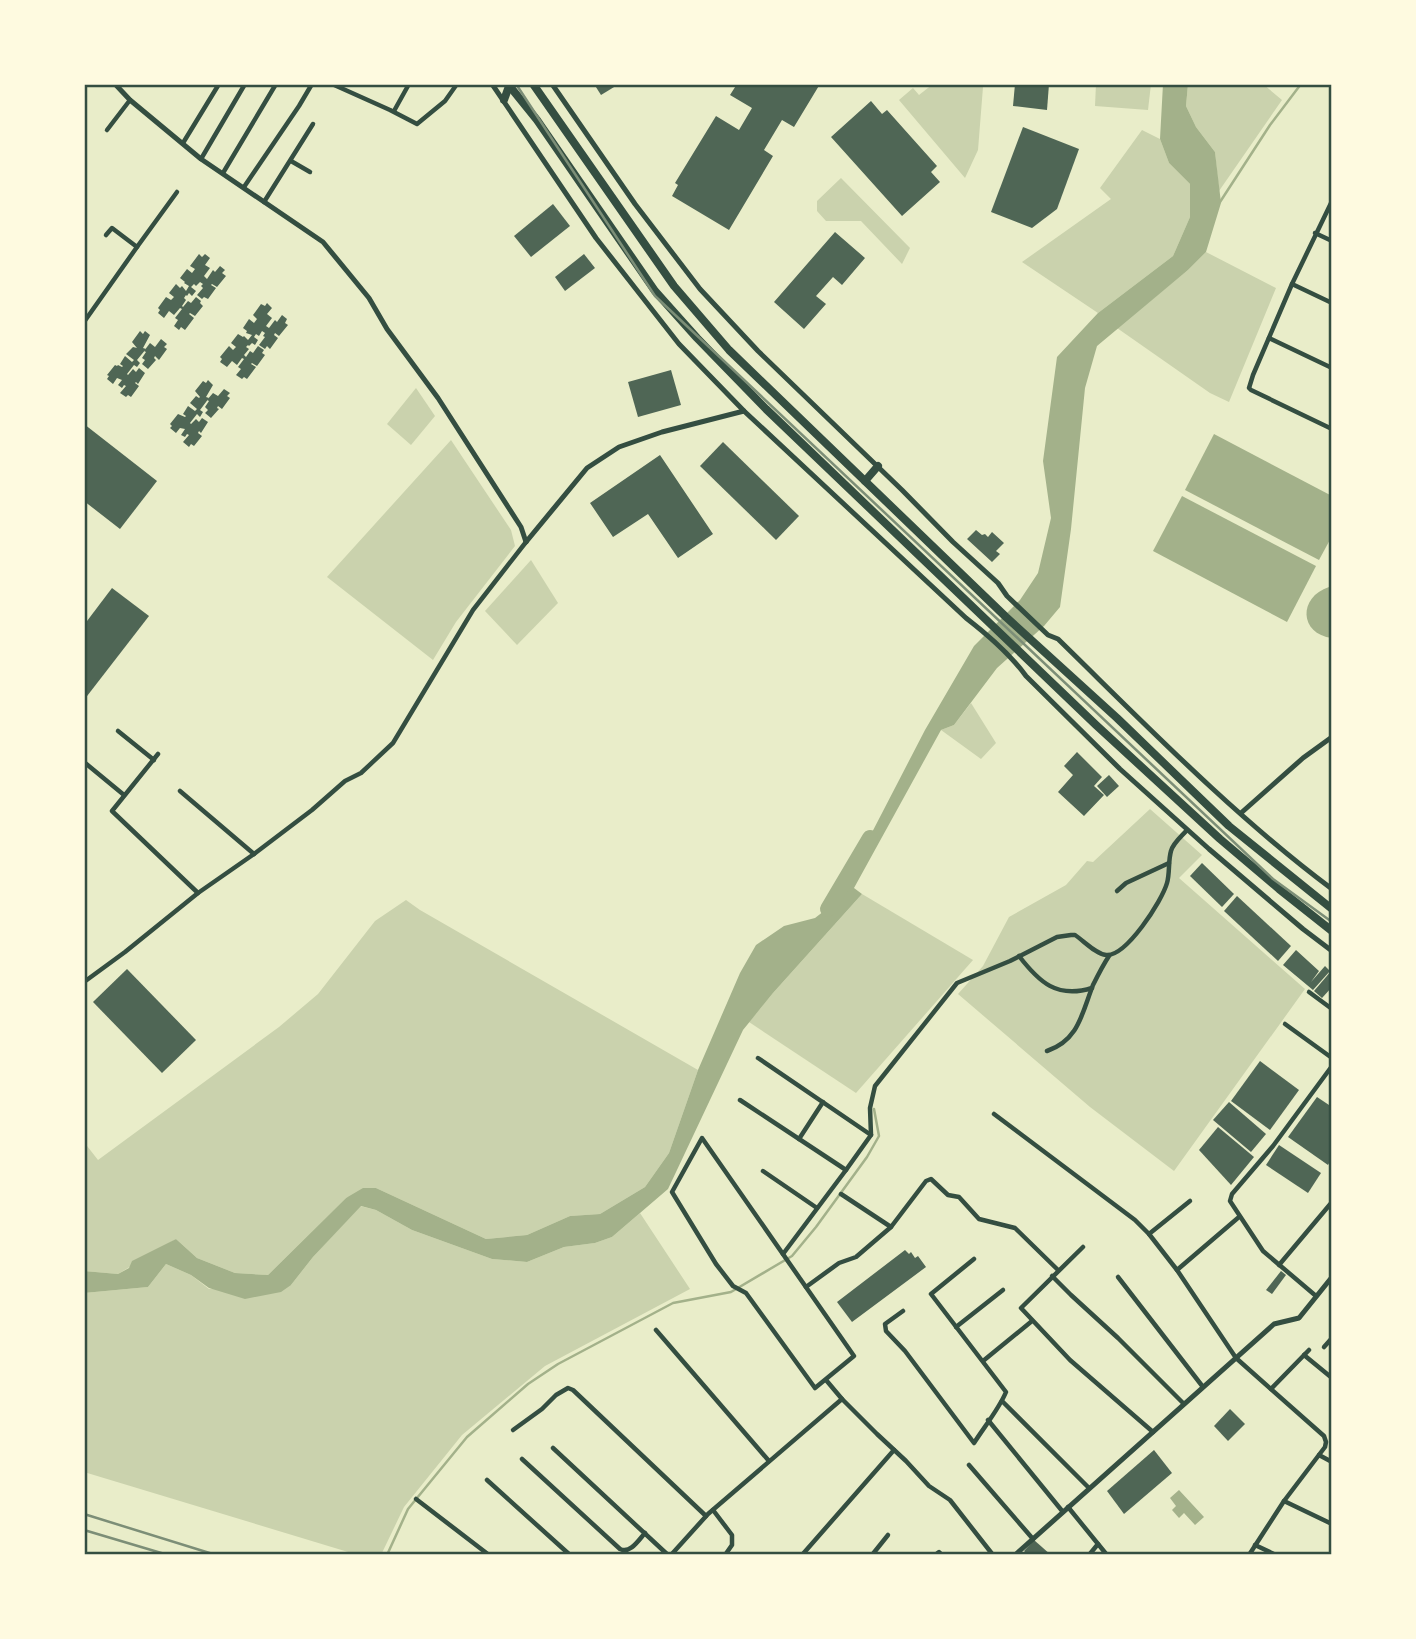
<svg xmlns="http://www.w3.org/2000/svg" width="1416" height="1639" font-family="'Space Grotesk',sans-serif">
<rect width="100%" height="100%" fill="#e9edc9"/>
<!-- green -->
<g fill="#cad2ad">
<polygon points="933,84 968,84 983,87 978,150 965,178 899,100 913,88 919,95"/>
<polygon points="1096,84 1151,84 1148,110 1095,106"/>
<polygon points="1188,84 1263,84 1282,100 1219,191 1215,152 1196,127 1186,106"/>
<polygon points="1142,130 1160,139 1169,163 1190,184 1190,217 1173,256 1098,313 1022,262 1111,199 1100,188"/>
<polygon points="841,178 910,248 902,264 861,221 826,221 817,211 817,201"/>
<polygon points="1206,252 1276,288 1229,402 1210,393 1117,328 1188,270"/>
<polygon points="416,388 435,416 411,445 387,424"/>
<polygon points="451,440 511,530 515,546 456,622 433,660 327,577"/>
<polygon points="531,560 558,603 517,645 485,611"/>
<polygon points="971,703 996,743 981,759 941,730 954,725"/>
<polygon points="1150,809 1202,855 1179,878 1305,989 1174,1171 1090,1107 958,994 983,966 1009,917 1066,885 1087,861 1093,862"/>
<polygon points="862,894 973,960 856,1093 749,1022 773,993"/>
<polygon points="406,900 420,910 698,1070 669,1153 645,1187 600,1214 570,1216 527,1235 486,1239 376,1188 346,1198 268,1275 235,1273 197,1258 176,1239 118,1274 84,1271 84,1142 98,1160 279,1027 318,994 375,921"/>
<polygon points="360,1206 376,1210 412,1230 492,1259 527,1262 564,1247 595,1243 612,1237 640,1213 690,1289 545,1366 462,1435 404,1507 381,1555 358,1555 84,1472 84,1293 148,1287 166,1264 191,1275 209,1289 291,1285 313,1257"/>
</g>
<!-- water -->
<g fill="#a3b18a">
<polygon points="1163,84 1188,84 1186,106 1196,127 1215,152 1221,203 1206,252 1188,270 1097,346 1085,388 1071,529 1060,607 1044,626 997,668 954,725 941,730 854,888 862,894 773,993 743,1030 668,1189 612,1237 595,1243 564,1247 527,1262 492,1259 412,1230 376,1210 361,1206 313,1257 291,1285 281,1292 245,1299 209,1288 191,1275 166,1264 148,1287 84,1293 84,1271 118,1274 129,1268 132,1261 176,1239 197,1258 235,1273 268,1275 346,1198 363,1188 376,1188 486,1239 527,1235 570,1216 600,1214 645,1187 669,1153 698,1070 740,973 756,945 784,926 815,918 828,908 852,871 925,730 974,646 1020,600 1038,573 1051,518 1043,461 1057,357 1098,313 1173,256 1190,217 1190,184 1169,163 1160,139"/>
<polygon points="1214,434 1332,496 1332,536 1319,560 1185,490"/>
<polygon points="1182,496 1316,566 1287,622 1153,551"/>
<path d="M1329 587 1332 588V638C1299 634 1298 597 1329 587Z"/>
<polygon points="1179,1490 1204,1517 1195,1525 1184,1513 1179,1518 1172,1510 1176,1506 1170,1498"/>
</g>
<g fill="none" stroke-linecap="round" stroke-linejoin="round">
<!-- stream -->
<g stroke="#a3b18a" stroke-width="2.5">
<polyline points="1220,202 1270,125 1301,84"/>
<polyline points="387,1555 408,1509 467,1437 528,1384 558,1364 673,1303 731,1292 792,1256 816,1227 867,1157 879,1136 874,1109"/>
</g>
<!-- river -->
<polyline stroke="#a3b18a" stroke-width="16" points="828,909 870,838"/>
</g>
<!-- building -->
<g fill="#4f6655">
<polygon points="594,84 619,84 601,95"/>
<polygon points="737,84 820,84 794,127 782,120 764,150 773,156 729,230 672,196 678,185 675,183 716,116 739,130 752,108 730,95"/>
<polygon points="1015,84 1049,84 1047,110 1013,106"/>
<polygon points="871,101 882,114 887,110 937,166 931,172 940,182 902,216 831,137"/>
<polygon points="1023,127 1079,149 1057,209 1032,228 991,212"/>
<polygon points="553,204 570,226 531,257 514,236"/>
<polygon points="835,232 865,258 842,285 833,277 816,296 826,304 804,329 774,302"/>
<polygon points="199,254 202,257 205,254 210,258 205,265 210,268 204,276 207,279 213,270 215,272 220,266 225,270 222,273 226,276 217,287 212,284 211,285 216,288 208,299 204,297 202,299 197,295 203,288 201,286 203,284 200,282 196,286 194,284 191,287 196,291 192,296 189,293 187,296 186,295 184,298 186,300 182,306 183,307 188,301 191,303 196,297 201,301 200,303 203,306 195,316 190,313 189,314 194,318 185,330 181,327 179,330 174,326 178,320 175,318 182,309 180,308 174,315 169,311 164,318 158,313 160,310 158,308 166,297 171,300 174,297 169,293 176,284 180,288 182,286 186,291 189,286 184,283 185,282 180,278 187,269 192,273 195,269 190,266"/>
<polygon points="584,254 595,268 565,291 555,277"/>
<polygon points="267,303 272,308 267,314 272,318 266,326 269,328 275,320 277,322 282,315 287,319 285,323 288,325 279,336 275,333 274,335 278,338 270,349 267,346 265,349 259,345 265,337 263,336 265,333 262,331 259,336 256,334 254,337 258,340 255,345 252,343 249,346 248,345 246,347 249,349 244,355 246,357 250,351 253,353 258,346 264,350 262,353 265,355 257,366 252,363 251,364 256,367 247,379 244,377 242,379 236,375 241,369 238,367 244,359 242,358 237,365 232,361 227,367 220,362 222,359 220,357 229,346 233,350 236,347 231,343 238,334 243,337 244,336 248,340 252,335 246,333 247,331 243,328 249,319 254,323 257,319 253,315 261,304 265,306"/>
<polygon points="140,331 143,334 145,331 150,335 143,348 146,349 137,360 140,363 137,367 134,365 127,374 128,375 133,369 136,372 139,368 145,373 138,384 136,382 135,383 139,386 131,397 128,395 126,397 120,393 126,386 124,385 122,388 118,385 122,380 117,378 113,384 107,379 109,376 107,375 115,365 117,366 118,365 122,367 123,366 120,364 125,356 132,362 134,360 126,354 133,347 137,348 132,342"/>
<polygon points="161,339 167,344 164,347 167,349 159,360 155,356 154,358 156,360 148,369 142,364 145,360 142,358 146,352 144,351 150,343 155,347"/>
<polygon points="671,370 681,405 638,417 628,382"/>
<polygon points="208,380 213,385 206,397 209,398 200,410 203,412 200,417 197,414 190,423 191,424 196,419 199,422 202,418 208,422 201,433 199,431 198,433 202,436 194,446 191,444 189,447 183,442 189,435 187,434 185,437 181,435 185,429 180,428 176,433 170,428 172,426 170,424 178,414 185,417 186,416 183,414 188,406 195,411 197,409 190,403 196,396 199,398 200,397 195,391 203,381 206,383"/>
<polygon points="224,389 230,393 227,396 230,398 222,409 218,406 217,408 219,409 211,418 205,413 208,410 205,407 209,401 207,400 213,393 218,396"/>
<polygon points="84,424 157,481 120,529 84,501"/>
<polygon points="723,442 799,516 776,540 700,466"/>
<polygon points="660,455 713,534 678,558 648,514 613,537 590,503"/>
<polygon points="976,530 982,535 985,534 988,537 992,532 1004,543 996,551 1000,554 992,562 967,539"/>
<polygon points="112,588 149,616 84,700 84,625"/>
<polygon points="1077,752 1102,777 1094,786 1104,795 1084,816 1058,792 1073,775 1064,766"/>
<polygon points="1109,775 1119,786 1107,797 1097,786"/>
<polygon points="1202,863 1234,894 1222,907 1190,876"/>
<polygon points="1237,896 1291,946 1278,961 1224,911"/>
<polygon points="1296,950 1319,971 1311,982 1325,966 1330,971 1313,990 1283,965"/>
<polygon points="127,969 196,1040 162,1073 93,1002"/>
<polygon points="1332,970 1332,987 1322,998 1314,991"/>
<polygon points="1260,1061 1299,1090 1270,1130 1231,1101"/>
<polygon points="1317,1097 1332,1107 1332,1158 1328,1165 1288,1137"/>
<polygon points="1229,1102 1266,1134 1251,1152 1213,1120"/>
<polygon points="1218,1127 1254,1157 1231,1185 1199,1150"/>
<polygon points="1279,1145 1321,1173 1308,1193 1266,1165"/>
<polygon points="905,1250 909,1254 911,1252 915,1258 918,1256 926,1267 852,1322 837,1302"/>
<polygon points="1281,1271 1286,1275 1272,1294 1266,1290"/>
<polygon points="1230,1409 1245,1424 1228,1441 1214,1426"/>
<polygon points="1154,1450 1172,1473 1124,1514 1107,1491"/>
<polygon points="1034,1540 1051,1555 1028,1555 1024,1551"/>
</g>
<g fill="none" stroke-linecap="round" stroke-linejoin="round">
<!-- minor -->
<g stroke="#344e41" stroke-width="4.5">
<polyline points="332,84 390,110 417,124 445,101 457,84"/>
<polyline points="394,111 409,84"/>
<polyline points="107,130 130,100"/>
<polyline points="183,143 219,84"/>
<polyline points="201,159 245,84"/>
<polyline points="291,161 310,172"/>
<polyline points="223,173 276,84"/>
<polyline points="244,187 299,106 312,84"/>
<polyline points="1332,201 1292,284 1253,375 1249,388 1251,390 1332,429"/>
<polyline points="264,202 313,124"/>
<polyline points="1315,233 1332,241"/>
<polyline points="106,235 112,228 137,247 177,192"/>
<polyline points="1292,284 1332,303"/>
<polyline points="84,322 137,247"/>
<polyline points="1269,338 1332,368"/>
<polyline points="118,731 154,760"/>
<polyline points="158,754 112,811 198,893"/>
<polyline points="84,762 124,795"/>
<polyline points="180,791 254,854"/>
<polyline points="1117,891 1126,883 1169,863"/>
<path d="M1019 956C1039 982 1057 999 1092 988"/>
<polyline points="84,982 125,952 198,893 254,854 312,810 345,781 361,773 393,743 473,610 526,542"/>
<polyline points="1309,992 1332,1009"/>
<polyline points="1285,1024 1332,1058"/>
<path d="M1047 1051C1079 1040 1082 1013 1093 985 1098 975 1103 965 1109 956"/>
<polyline points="758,1058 871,1135 846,1170"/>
<polyline points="740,1100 846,1170 783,1254"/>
<polyline points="994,1114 1135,1220 1149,1234 1177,1270 1236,1358 1324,1436 1326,1442 1325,1447 1284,1501 1249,1555"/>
<path d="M871 1135 870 1108 875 1086 957 983 1010 961 1057 937 1071 935H1075C1084 941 1096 954 1106 955 1126 957 1162 901 1167 883 1170 873 1168 861 1171 851 1173 843 1182 836 1187 830"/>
<polygon points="702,1138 854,1356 815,1388 746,1293 733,1286 716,1264 672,1192"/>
<polyline points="799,1139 823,1102"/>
<polyline points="763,1171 817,1208"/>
<polyline points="841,1194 891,1227 926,1181 931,1179 948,1195 959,1197 979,1219 1015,1228 1058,1270"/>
<polyline points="1149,1234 1190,1201"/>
<polyline points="1083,1247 1021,1308 1070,1360 1153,1432"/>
<polyline points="1279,1265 1332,1202"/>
<polyline points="1177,1270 1239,1217"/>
<polyline points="1052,1276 1071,1295 1118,1338 1184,1404"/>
<polyline points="1118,1277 1203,1387"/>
<polyline points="806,1287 839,1263 856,1257 891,1227"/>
<polyline points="1316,1296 1263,1251 1230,1201 1232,1194 1273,1146 1332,1066"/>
<path d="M903 1311 885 1324 886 1331 905 1351 974 1443C984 1427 999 1409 1006 1392L931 1294 974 1259"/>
<polyline points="956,1327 1003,1290"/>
<polyline points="656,1330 769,1461"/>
<polyline points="1324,1347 1332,1338"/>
<polyline points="1304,1355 1332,1378"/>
<polyline points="983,1361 1032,1321"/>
<polyline points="826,1380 842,1399 877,1434 906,1461 929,1486 950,1500 993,1555"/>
<polyline points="1271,1389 1309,1350"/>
<polyline points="1002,1401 1089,1488"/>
<polyline points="988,1420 1063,1512"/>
<polyline points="513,1430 542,1409 556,1395 568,1388 573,1390 706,1516"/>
<polyline points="553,1448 668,1555"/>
<polyline points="1319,1455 1332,1462"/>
<path d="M522 1459 620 1549C630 1554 638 1541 645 1533"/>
<polyline points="969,1465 1033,1539"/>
<polyline points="487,1480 570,1555"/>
<polyline points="416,1499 489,1555"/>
<polyline points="1284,1501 1332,1524"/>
<polyline points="1068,1507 1107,1555"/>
<polyline points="713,1510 732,1535 732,1545 725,1555"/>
<polyline points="1255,1545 1276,1555"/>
<polyline points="671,1555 708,1514 842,1399"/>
<polyline points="802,1555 894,1450"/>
<polyline points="872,1555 888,1535"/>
<polyline points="935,1555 939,1552 942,1555"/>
<polyline points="1089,1555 1098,1544"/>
</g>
<!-- tertiary -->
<g stroke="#344e41" stroke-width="5">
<polyline points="115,84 130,100 201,159 323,242 369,298 387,329 438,398 521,527 526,542"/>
<path d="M492 84 596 238 679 344 744 411 966 618C988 635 1010 654 1026 676L1120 769 1209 849 1303 929 1332 951"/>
<path d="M552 84 635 204 700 289 758 351 902 490 953 542 998 583 1007 596 1048 635 1058 639C1146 725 1233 815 1332 889"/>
<polyline points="526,542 587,468 619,447 662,432 744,411"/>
<polyline points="1241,813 1303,758 1332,737"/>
<polyline points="1015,1555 1274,1324 1299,1318 1332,1277"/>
</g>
<!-- trunk -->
<g stroke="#344e41" stroke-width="8">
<polyline points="508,84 537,120 655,291 697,338 766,409 1096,725 1220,839 1279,889 1332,931"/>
<polyline points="533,84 674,286 729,350 1006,617 1117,718 1229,826 1332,909"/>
<polyline points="504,100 509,86"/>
<polyline points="865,481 878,466"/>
</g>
<!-- rail -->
<g stroke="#7c8e77" stroke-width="2.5">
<polyline points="516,84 655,296 1273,879 1332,922"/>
<polyline points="84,1514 216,1555"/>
<polyline points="84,1530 168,1555"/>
</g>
</g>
<!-- border -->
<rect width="1416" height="1639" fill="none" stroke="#fefae0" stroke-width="172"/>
<rect x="86" y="86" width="1244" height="1467" fill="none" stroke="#344e41" stroke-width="2.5"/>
</svg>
